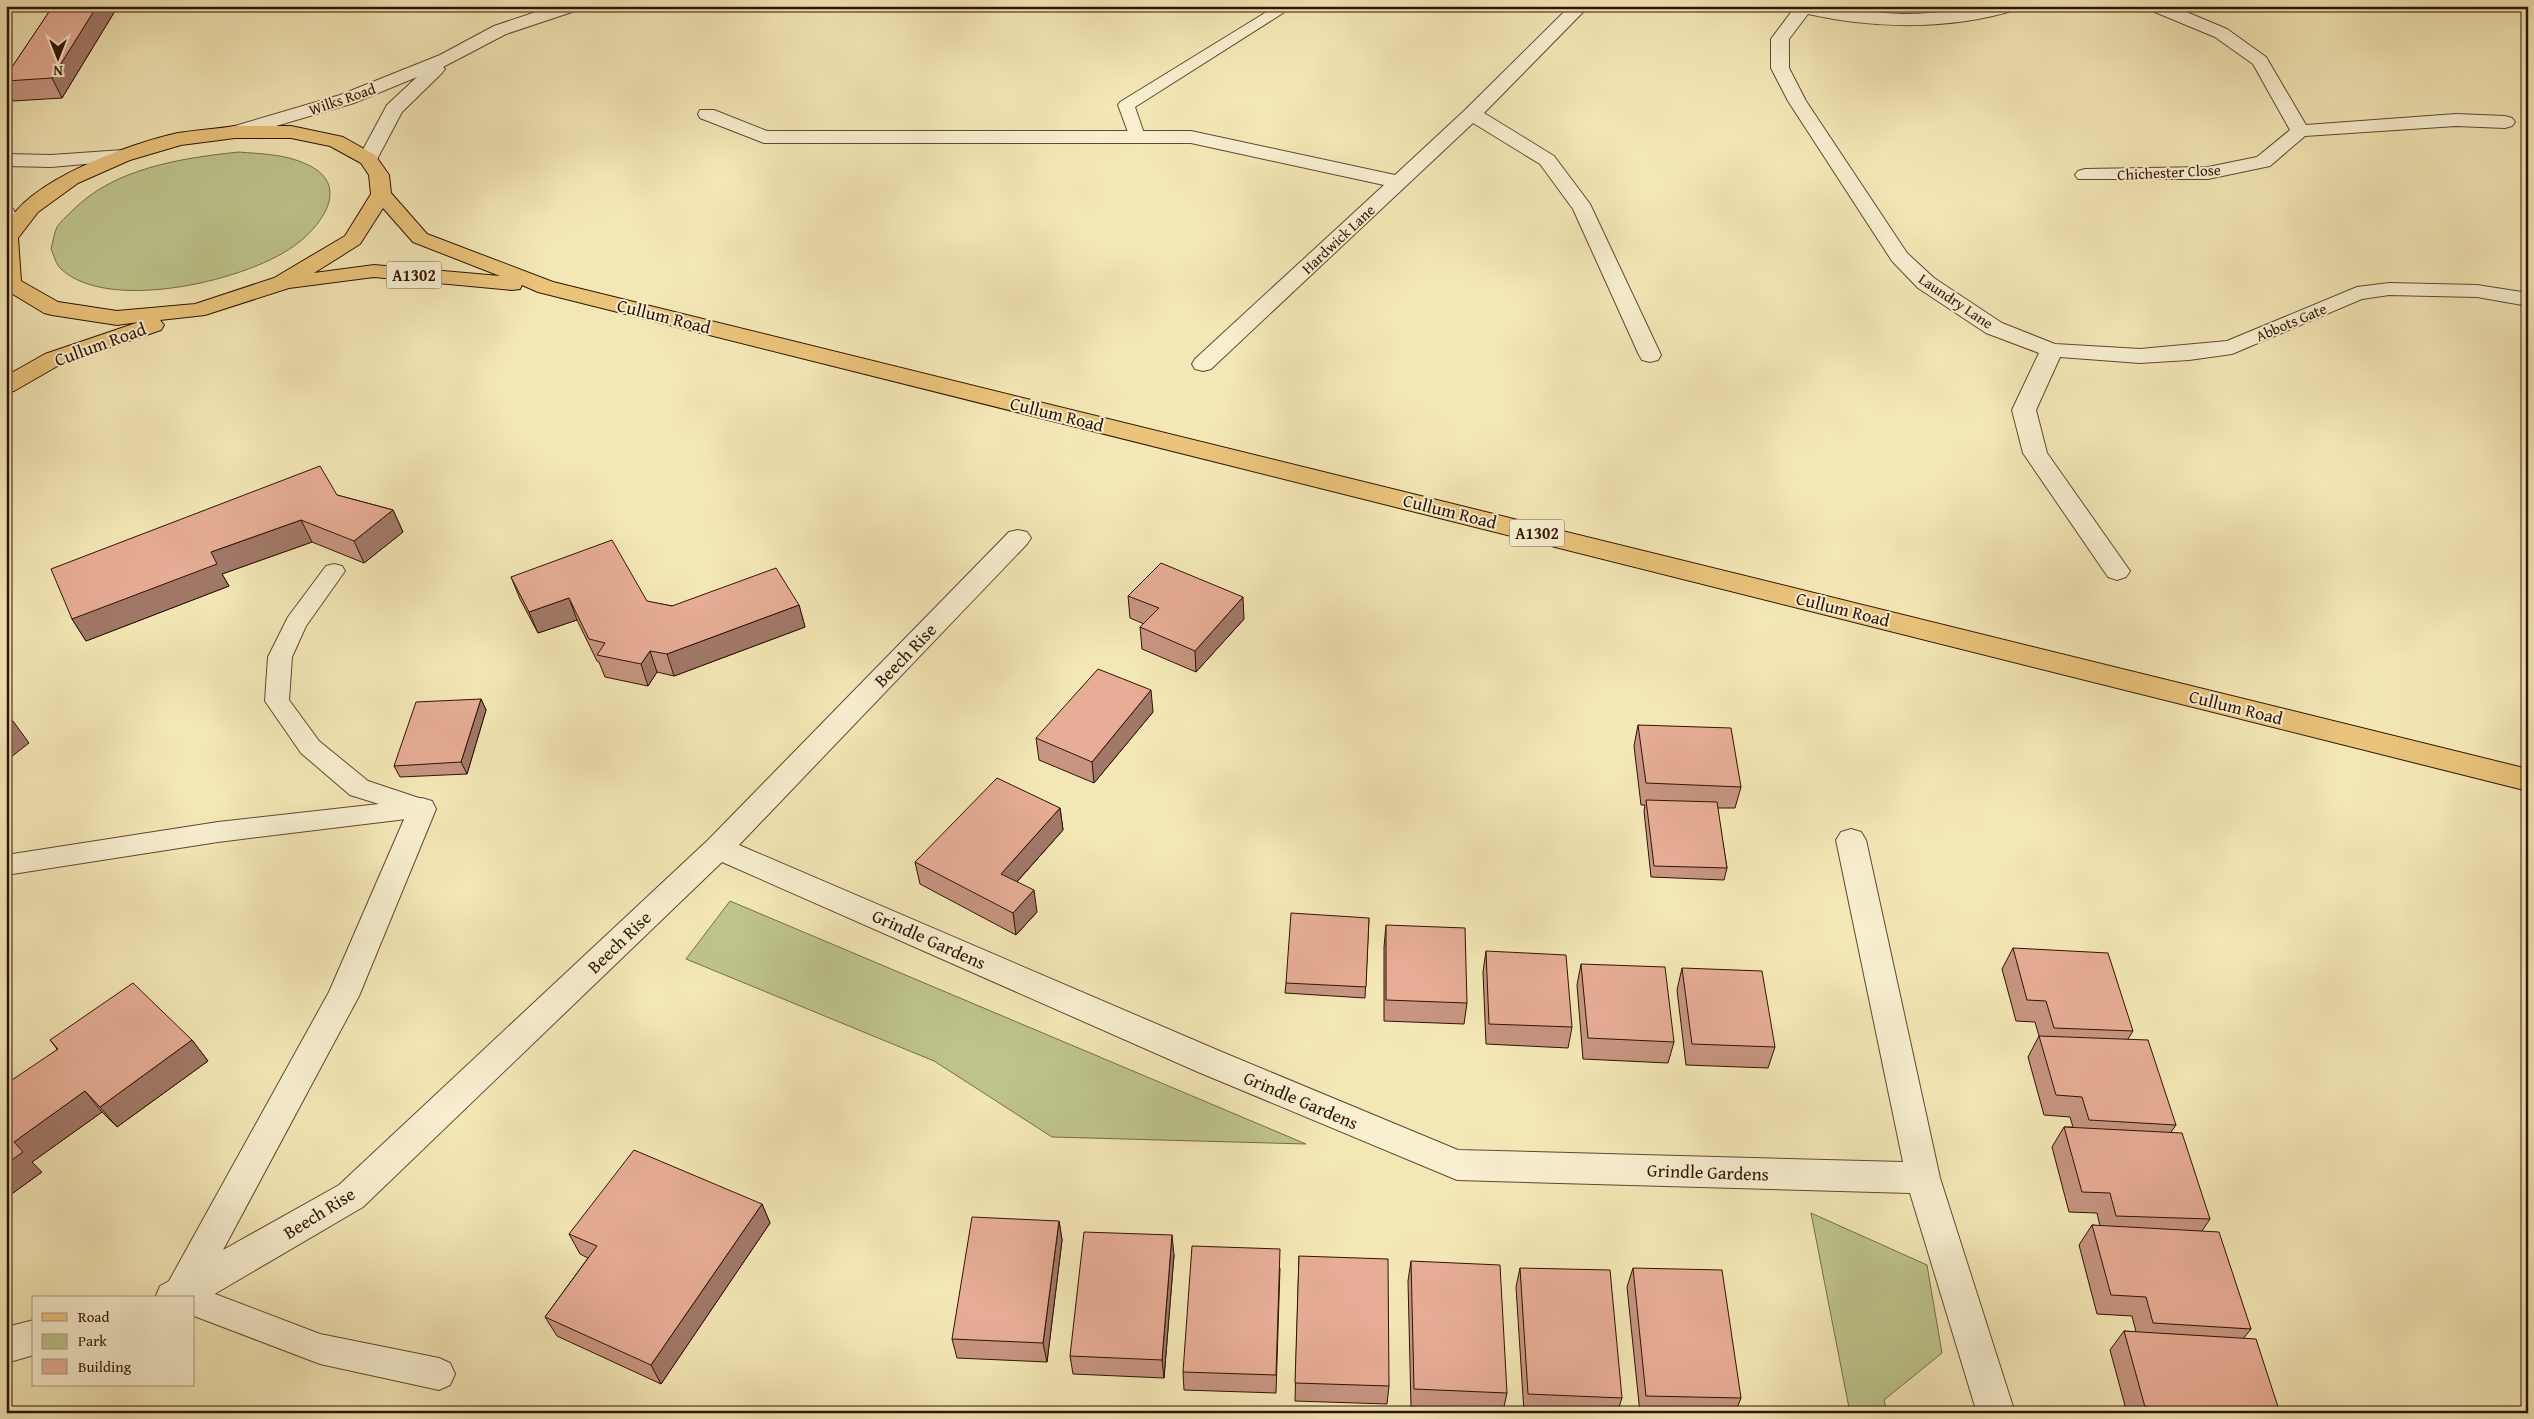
<svg xmlns="http://www.w3.org/2000/svg" width="2534" height="1419" font-family="'Gentium Book Plus',serif">
<rect width="100%" height="100%" fill="#f4e7b6"/>
<filter id="stains"><feTurbulence type="fractalNoise" baseFrequency=".004" numOctaves="4"/><feColorMatrix values="0 0 0 0 .2 0 0 0 0 .09 0 0 0 0 .02 0 0 0 .5 -.17"/></filter>
<radialGradient id="worn" r=".72"><stop offset=".6" stop-color="#630" stop-opacity="0"/><stop offset="1" stop-color="#630" stop-opacity=".3"/></radialGradient>
<!-- green -->
<g fill="#bec58c" stroke="#766c48">
<path d="M239 152C262 154 285 154 306 164 350 183 325 222 298 243 252 280 109 314 61 269 56 265 54 255 51 249 53 242 54 233 57 227 60 222 66 217 70 213 112 168 182 158 239 152Z"/>
<polygon points="730,901 1306,1144 1052,1137 934,1061 686,959"/>
<polygon points="1811,1213 1927,1265 1942,1353 1884,1400 1887,1413 1850,1413"/>
</g>
<g fill="none" stroke-linecap="round" stroke-linejoin="round">
<!-- service casing -->
<g stroke="#604830" stroke-width="2">
<g id="service">
<polygon points="1268,6 1283,6 1283,13 1135,107 1146,139 1144,143 1132,143 1118,105 1120,102 1268,11"/>
<polygon points="334,564 342,566 345,571 306,626 292,657 289,700 319,741 368,781 431,802 434,809 431,816 218,842 6,875 6,855 218,822 379,804 350,795 301,753 265,701 268,657 288,617 326,566"/>
<polygon points="194,1286 320,1334 439,1358 450,1363 455,1374 450,1385 439,1390 320,1364 194,1316 194,1298 180,1298 183,1291"/>
</g>
</g>
<!-- minor casing -->
<g stroke="#604830" stroke-width="2">
<g id="minor">
<polygon points="1570,6 1589,6 1484,113 1554,156 1590,204 1661,355 1658,360 1650,362 1642,360 1639,355 1573,209 1540,164 1473,123 1211,369 1203,371 1195,369 1192,364 1195,359 1384,185 1191,143 764,143 700,118 698,114 700,110 714,110 767,131 1191,131 1395,175 1465,110"/>
<path d="M1784 6C1824 6 1863 13 1903 14 1942 14 1979 6 2018 6L2015 10C1950 30 1875 29 1808 14L1789 39V68L1806 101 1907 253 1934 278 2002 323 2055 344 2140 349 2227 341 2357 287 2389 283 2477 285 2528 293V306L2477 297 2389 295 2362 299 2232 354 2189 360 2140 363 2060 357 2036 410 2047 453 2130 571 2126 577 2117 580 2108 577 2023 453 2012 410 2039 353 1986 333 1918 288 1892 261 1788 101 1771 68V39L1792 11Z"/>
<polygon points="2147,6 2172,6 2227,29 2266,57 2306,125 2456,114 2505,116 2512,118 2515,122 2512,126 2505,128 2456,126 2305,136 2270,166 2208,179 2078,179 2075,175 2078,171 2085,169 2208,167 2257,157 2290,130 2253,64 2215,37 2150,10"/>
<polygon points="1018,530 1027,532 1031,538 1027,544 739,845 1222,1052 1458,1150 1903,1162 1836,840 1841,832 1851,829 1861,832 1866,840 1940,1178 2015,1413 1977,1413 1910,1193 1457,1180 1198,1072 722,862 363,1207 194,1306 194,1298 155,1298 160,1286 169,1281 329,992 412,801 422,798 432,801 436,809 359,996 223,1250 339,1185 708,840 1009,532"/>
<polygon points="34,1320 34,1355 6,1363 6,1327"/>
</g>
</g>
<!-- tertiary casing -->
<g stroke="#604830" stroke-width="2">
<g id="tertiary">
<polygon points="554,6 581,6 578,10 506,34 443,67 445,69 442,73 402,112 375,163 361,163 358,159 387,105 417,77 354,103 242,136 228,136 225,132 228,128 340,95 440,55 494,26"/>
<polygon points="123,150 130,152 133,156 130,160 51,167 6,166 6,154 51,155"/>
<path d="M6 207 13 209C18 216 21 235 15 242L8 244Z"/>
</g>
</g>
<!-- primary casing -->
<g stroke="#2f1303" stroke-width="2">
<path id="primary" d="M235 126H291L343 137 375 155 389 175 391 193 427 234 553 282 2528 769V791L538 292 522 285 520 289 512 290 374 277 289 288 205 315 160 320 164 325 161 330 61 364 14 391 6 393V376L45 354 139 322 117 325 52 315 44 313 6 290C6 278 3 234 7 225 28 180 132 143 178 133 197 130 216 129 235 126ZM235 138H291L330 146 361 163 369 175 371 194 345 236 274 278 195 304 117 311 58 302 21 281 18 238 38 212 78 183 130 160 181 145ZM383 208 413 242 500 276 374 265 314 273 360 244Z"/>
</g>
<!-- service -->
<use href="#service" fill="#f8efd0" fill-rule="evenodd"/>
<!-- minor -->
<use href="#minor" fill="#f8efd0" fill-rule="evenodd"/>
<!-- tertiary -->
<use href="#tertiary" fill="#f8efd0" fill-rule="evenodd"/>
<!-- primary -->
<use href="#primary" fill="#eac47b" fill-rule="evenodd"/>
</g>
<!-- wall -->
<g fill="#c79581" stroke="#2f1303">
<polygon points="53,6 118,6 62,98 13,101 6,88 6,76"/>
<polygon points="337,495 393,510 403,532 364,563 312,542 222,574 229,586 86,641 72,619"/>
<polygon points="511,577 672,606 799,605 805,627 674,676 657,672 648,686 605,677 599,662 597,661 577,620 538,633 520,599"/>
<polygon points="1128,596 1244,619 1196,672 1142,649 1140,627 1144,624 1130,618"/>
<polygon points="481,699 486,710 467,774 400,777 394,766"/>
<polygon points="1153,712 1094,783 1039,760 1036,738"/>
<polygon points="1638,725 1741,787 1735,808 1717,808 1727,868 1724,880 1651,877 1644,811 1645,805 1641,805 1634,746"/>
<polygon points="1060,808 1063,830 1017,882 1037,912 1016,935 920,884 915,862"/>
<polygon points="1369,918 1365,998 1285,993 1286,983"/>
<polygon points="1386,925 1467,1003 1464,1024 1384,1021 1384,947"/>
<polygon points="2013,948 2133,1031 2128,1039 2176,1125 2171,1132 2210,1219 2202,1231 2251,1329 2243,1339 2280,1413 2127,1413 2110,1350 2124,1331 2136,1332 2132,1316 2097,1314 2079,1245 2092,1225 2100,1226 2097,1213 2069,1212 2052,1147 2064,1127 2073,1127 2070,1117 2044,1115 2028,1057 2039,1036 2035,1022 2016,1021 2002,969"/>
<polygon points="1486,951 1572,1027 1568,1048 1486,1044 1483,972"/>
<polygon points="1581,964 1674,1042 1668,1063 1583,1059 1577,985"/>
<polygon points="1682,968 1775,1047 1768,1068 1686,1065 1677,990"/>
<polygon points="50,1040 192,1040 208,1061 117,1127 102,1112 32,1162 42,1172 6,1198 57,1049"/>
<polygon points="762,1204 770,1223 661,1384 557,1336 545,1317 588,1258 580,1254 569,1234"/>
<polygon points="1059,1221 1062,1240 1047,1362 957,1358 952,1339"/>
<polygon points="1174,1255 1164,1378 1073,1374 1070,1356"/>
<polygon points="1299,1256 1389,1386 1387,1404 1295,1401"/>
<polygon points="1411,1261 1507,1393 1503,1411 1411,1407 1408,1281"/>
<polygon points="1280,1268 1276,1393 1184,1390 1183,1372"/>
<polygon points="1520,1268 1622,1398 1617,1413 1524,1412 1516,1287"/>
<polygon points="1633,1268 1741,1398 1735,1413 1640,1413 1627,1287"/>
</g>
<!-- shaded-wall -->
<g fill="#a27969" stroke="#2f1303">
<polygon points="97,6 118,6 62,98 52,78"/>
<polygon points="393,510 403,532 364,563 354,541"/>
<polygon points="301,520 312,542 222,574 229,586 86,641 72,619 211,552"/>
<polygon points="1243,597 1244,619 1196,672 1195,651"/>
<polygon points="569,598 577,620 538,633 529,612"/>
<polygon points="799,605 805,627 674,676 667,654"/>
<polygon points="650,651 657,672 648,686 641,664"/>
<polygon points="1151,690 1153,712 1094,783 1092,762"/>
<polygon points="481,699 486,710 467,774 461,762"/>
<polygon points="13,721 29,743 6,761 6,726"/>
<polygon points="1060,808 1063,830 1004,896 1001,874"/>
<polygon points="1034,890 1037,912 1016,935 1013,913"/>
<polygon points="192,1040 208,1061 117,1127 100,1107"/>
<polygon points="85,1091 102,1112 32,1162 42,1172 6,1198 6,1164 14,1142"/>
<polygon points="762,1204 770,1223 661,1384 651,1365"/>
<polygon points="1059,1221 1062,1240 1047,1362 1043,1343"/>
<polygon points="1172,1235 1174,1255 1164,1378 1162,1360"/>
</g>
<!-- building -->
<g fill="#e7ad96" stroke="#2f1303">
<polygon points="53,6 97,6 52,78 6,81 6,76"/>
<polygon points="320,466 337,495 393,510 354,541 301,520 211,552 217,564 72,619 51,569"/>
<polygon points="612,540 647,601 672,606 776,568 799,605 667,654 650,651 641,664 597,655 605,643 589,639 569,598 529,612 511,577"/>
<polygon points="1161,563 1243,597 1195,651 1140,627 1159,608 1128,596"/>
<polygon points="1098,669 1151,690 1092,762 1036,738"/>
<polygon points="481,699 461,762 394,766 416,702"/>
<polygon points="6,718 13,721 6,726"/>
<polygon points="1638,725 1731,728 1741,787 1646,783"/>
<polygon points="997,778 1060,808 1001,874 1034,890 1013,913 915,862"/>
<polygon points="1646,800 1717,802 1727,868 1654,866"/>
<polygon points="1291,913 1369,918 1366,987 1286,983"/>
<polygon points="1386,925 1465,928 1467,1003 1386,1000"/>
<polygon points="2013,948 2108,953 2133,1031 2054,1028 2046,1001 2027,1000"/>
<polygon points="1486,951 1566,955 1572,1027 1489,1024"/>
<polygon points="1581,964 1665,967 1674,1042 1588,1038"/>
<polygon points="1682,968 1762,971 1775,1047 1692,1044"/>
<polygon points="133,983 192,1040 100,1107 85,1091 14,1142 23,1152 6,1164 6,1084 58,1049 50,1040"/>
<polygon points="2039,1036 2148,1040 2176,1125 2089,1120 2082,1097 2056,1095"/>
<polygon points="2064,1127 2182,1133 2210,1219 2116,1216 2110,1193 2082,1192"/>
<polygon points="634,1150 762,1204 651,1365 545,1317 597,1246 569,1234"/>
<polygon points="972,1217 1059,1221 1043,1343 952,1339"/>
<polygon points="2092,1225 2219,1232 2251,1329 2153,1323 2146,1297 2111,1295"/>
<polygon points="1084,1232 1172,1235 1162,1360 1070,1356"/>
<polygon points="1192,1246 1280,1249 1276,1375 1183,1372"/>
<polygon points="1299,1256 1388,1259 1389,1386 1295,1383"/>
<polygon points="1411,1261 1500,1265 1507,1393 1414,1389"/>
<polygon points="1520,1268 1610,1270 1622,1398 1528,1394"/>
<polygon points="1633,1268 1722,1270 1741,1398 1646,1396"/>
<polygon points="2124,1331 2256,1339 2280,1413 2177,1413 2176,1408 2145,1407"/>
</g>
<g text-anchor="middle" dominant-baseline="central" stroke-width="4" stroke-linejoin="round" paint-order="stroke">
<!-- far-street labels -->
<g font-size="15" fill="#2f1303" stroke="#f8efd0">
<text transform="translate(342 99) rotate(-19)">Wilks Road</text>
<text transform="translate(2169 172) rotate(-3)">Chichester Close</text>
<text transform="translate(1338 239) rotate(-43)">Hardwick Lane</text>
<text transform="translate(1956 301) rotate(34)">Laundry Lane</text>
<text transform="translate(2291 322) rotate(-23)">Abbots Gate</text>
</g>
<!-- shield labels -->
<g fill="#f8efd0" stroke="#6b5540" stroke-width="1">
<rect x="386.5" y="261.5" width="55" height="27" rx="4"/>
<rect x="1509.5" y="519.5" width="55" height="27" rx="4"/>
</g>
<g font-size="16" font-weight="bold" fill="#2f1303">
<text x="414" y="275">A1302</text>
<text x="1537" y="533">A1302</text>
</g>
<!-- street labels -->
<g font-size="18" fill="#2f1303" stroke="#f8efd0">
<text transform="translate(664 316) rotate(14)">Cullum Road</text>
<text transform="translate(100 344) rotate(-20)">Cullum Road</text>
<text transform="translate(1057 414) rotate(14)">Cullum Road</text>
<text transform="translate(1450 511) rotate(14)">Cullum Road</text>
<text transform="translate(1843 609) rotate(14)">Cullum Road</text>
<text transform="translate(905 655) rotate(-46)">Beech Rise</text>
<text transform="translate(2236 707) rotate(14)">Cullum Road</text>
<text transform="translate(929 939) rotate(24)">Grindle Gardens</text>
<text transform="translate(619 942) rotate(-44)">Beech Rise</text>
<text transform="translate(1301 1100) rotate(23)">Grindle Gardens</text>
<text transform="translate(1708 1172) rotate(2)">Grindle Gardens</text>
<text transform="translate(319 1213) rotate(-32)">Beech Rise</text>
</g>
</g>
<!-- margin -->
<rect width="2534" height="1419" fill="none" stroke="#f4e7b6" stroke-width="25"/>
<rect x="8" y="8" width="2519" height="1404" fill="none" stroke="#2f1303" stroke-width="2.5"/>
<rect x="12" y="12" width="2509" height="1394" fill="none" stroke="#2f1303"/>
<!-- legend -->
<rect x="32" y="1296" width="162" height="90" fill="#f8efd0" stroke="#a8977e"/>
<rect x="42" y="1313" width="25" height="8" fill="#eac47b" stroke="#a8977e"/>
<text x="78" y="1322" font-size="15" fill="#2f1303">Road</text>
<rect x="42" y="1334" width="25" height="15" fill="#bec58c" stroke="#a8977e"/>
<text x="78" y="1346" font-size="15" fill="#2f1303">Park</text>
<rect x="42" y="1359" width="25" height="15" fill="#e7ad96" stroke="#a8977e"/>
<text x="78" y="1372" font-size="15" fill="#2f1303">Building</text>
<!-- north arrow -->
<g transform="translate(58 58) rotate(180)" stroke="#f8efd0" stroke-width="4" paint-order="stroke">
<path d="M0-4L9 19L0 12L-9 19Z" fill="#2f1303"/>
<text y="-8" font-size="14" font-weight="bold" text-anchor="middle" fill="#2f1303">N</text>
</g>
<rect width="100%" height="100%" filter="url(#stains)"/>
<rect width="100%" height="100%" fill="url(#worn)"/>
</svg>
